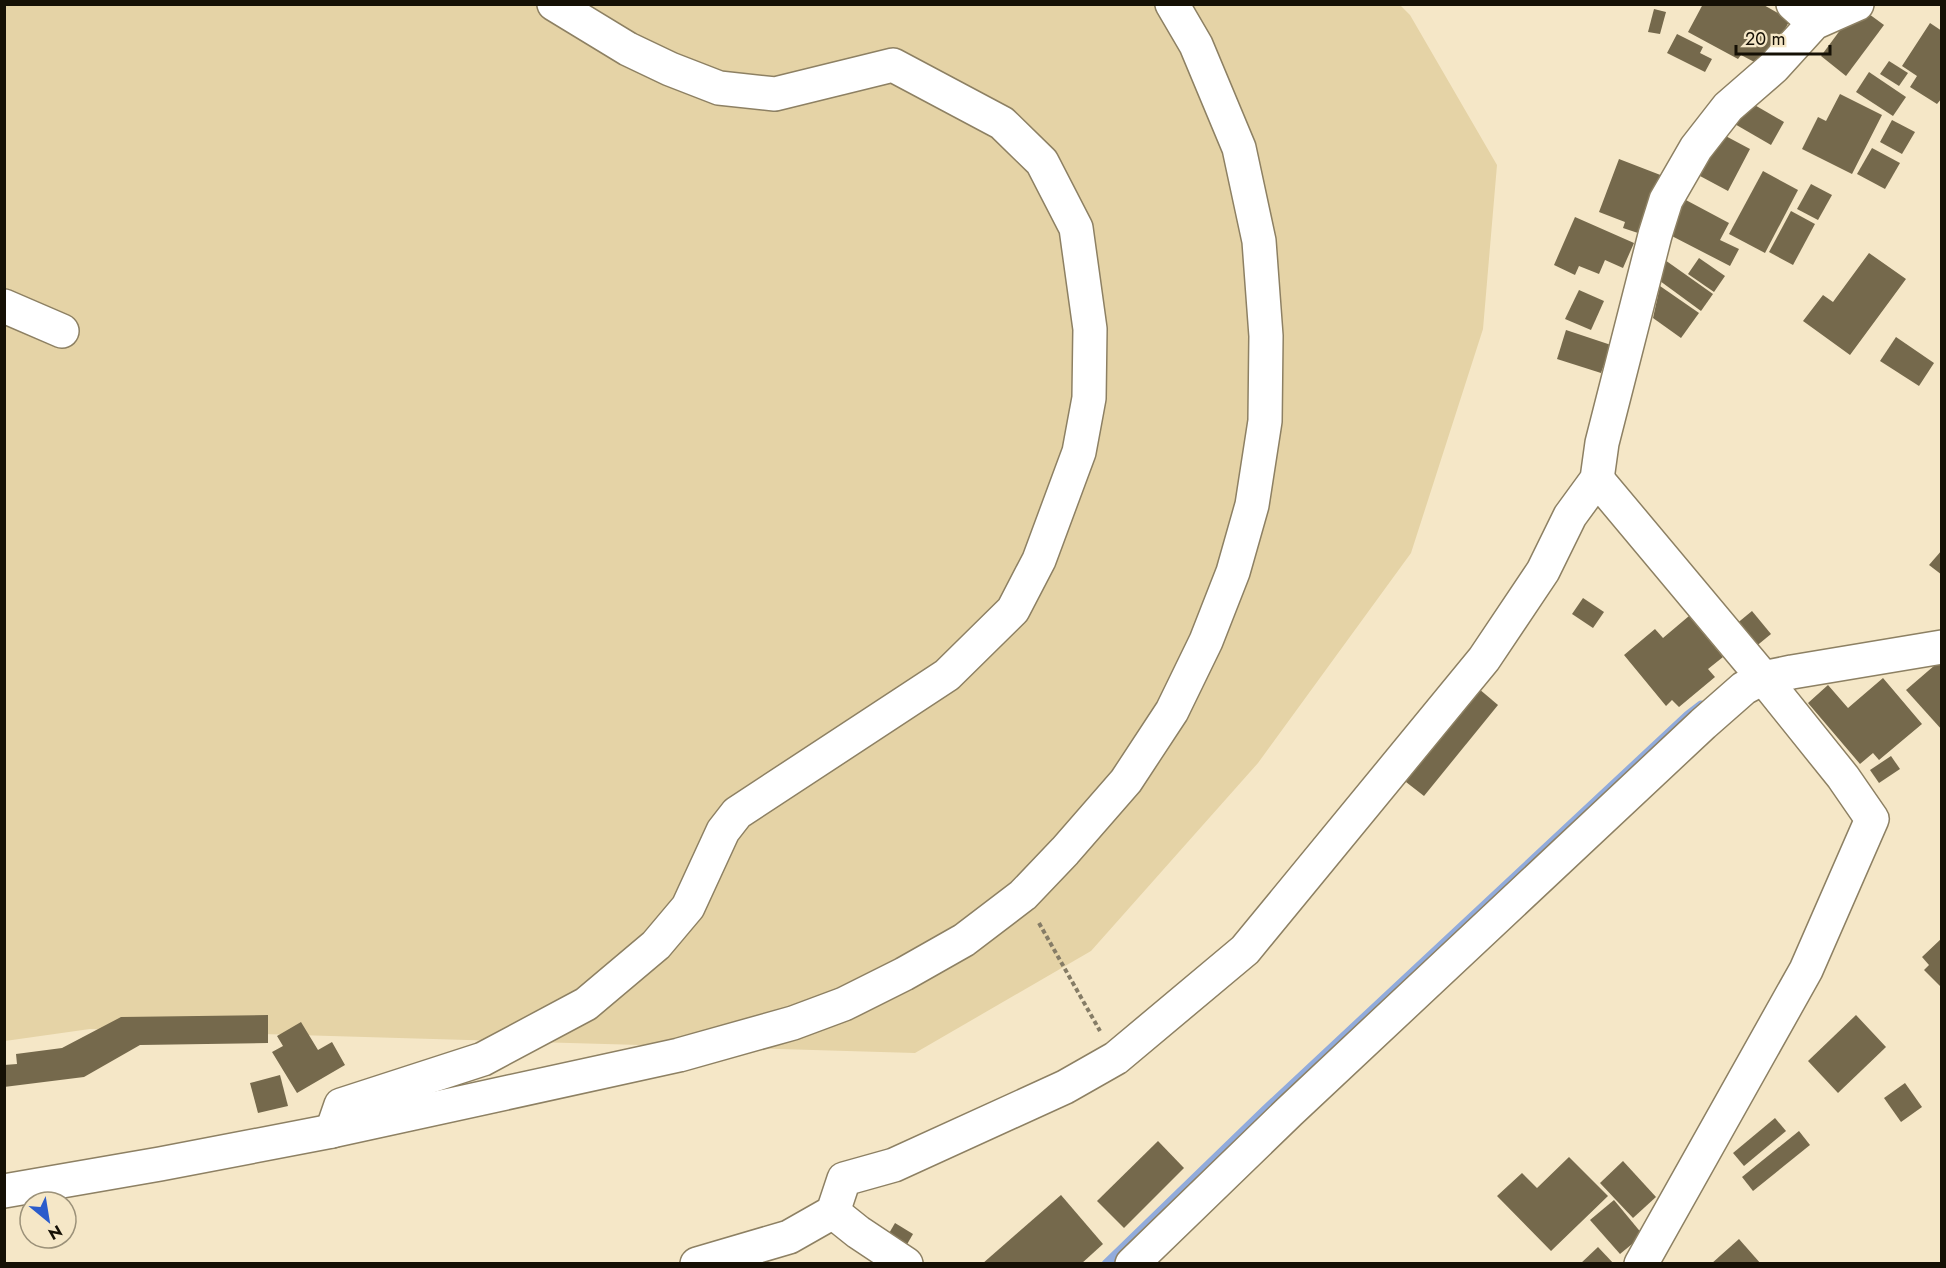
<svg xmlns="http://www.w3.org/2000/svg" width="1946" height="1268" font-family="Jost,sans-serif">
<rect width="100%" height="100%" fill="#f5e7c7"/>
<!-- green -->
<polygon fill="#e5d3a6" points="4,5 1400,5 1410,15 1497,165 1483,329 1411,553 1258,763 1091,951 915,1053 90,1029 5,1041"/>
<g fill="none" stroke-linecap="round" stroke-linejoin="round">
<!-- stream -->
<polyline stroke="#91abdc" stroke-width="9" points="1106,1264 1264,1111 1688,715 1701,705"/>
</g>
<!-- building -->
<g fill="#75694c">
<polygon points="1703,4 1762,4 1790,20 1764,67 1741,55 1738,59 1688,32"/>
<polygon points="1858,6 1884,25 1846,76 1821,56"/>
<polygon points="1654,9 1666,12 1660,34 1648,32"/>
<polygon points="1930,23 1942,31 1942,98 1937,104 1910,87 1917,76 1902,66"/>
<polygon points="1677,34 1703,47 1700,53 1712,59 1705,72 1667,53"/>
<polygon points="1889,61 1908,73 1899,86 1880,74"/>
<polygon points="1869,72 1906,97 1893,116 1856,92"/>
<polygon points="1840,94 1882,115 1852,174 1802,149 1818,117 1826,121"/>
<polygon points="1746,100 1784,122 1771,145 1733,123"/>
<polygon points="1892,120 1915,132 1902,154 1880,142"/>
<polygon points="1720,133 1750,149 1728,191 1700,176 1709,160 1707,158"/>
<polygon points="1872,148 1900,163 1885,189 1857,174"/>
<polygon points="1619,159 1663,176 1641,234 1623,228 1625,222 1599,212"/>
<polygon points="1763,171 1798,190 1765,253 1729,234"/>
<polygon points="1811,184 1832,195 1818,220 1797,209"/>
<polygon points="1684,199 1729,223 1720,240 1739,249 1730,266 1666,233"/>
<polygon points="1791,211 1815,224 1793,265 1769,252"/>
<polygon points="1575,217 1634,243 1623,268 1605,260 1599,274 1579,266 1575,275 1554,265"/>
<polygon points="1869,253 1906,279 1850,355 1803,321 1823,295 1833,302"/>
<polygon points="1699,258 1725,276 1714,292 1688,274"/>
<polygon points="1665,260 1713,294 1701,311 1660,281"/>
<polygon points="1660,286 1699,313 1681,338 1653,318"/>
<polygon points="1579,290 1604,301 1591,330 1565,319"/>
<polygon points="1566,330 1611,345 1601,373 1557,359"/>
<polygon points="1896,337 1934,363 1919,386 1880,361"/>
<polygon points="1942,550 1942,575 1929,565"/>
<polygon points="1583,598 1604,612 1593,628 1572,614"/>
<polygon points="1752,611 1771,634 1754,648 1735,625"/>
<polygon points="1689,616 1723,657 1708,669 1715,677 1679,707 1672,700 1666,706 1624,655 1655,629 1663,638"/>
<polygon points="1942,659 1942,730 1906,690"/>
<polygon points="1883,678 1922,724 1879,760 1873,753 1860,764 1808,703 1828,685 1848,708"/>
<polygon points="1472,683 1498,705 1424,796 1397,775"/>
<polygon points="1891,756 1900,769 1879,783 1870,770"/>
<polygon points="1942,938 1942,988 1924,970 1929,965 1922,957"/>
<polygon points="268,1015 268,1043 140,1045 84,1077 4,1087 4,1065 17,1064 16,1054 62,1048 121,1017"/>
<polygon points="1856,1015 1886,1047 1838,1093 1808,1061"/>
<polygon points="301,1022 318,1050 332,1042 345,1065 297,1093 272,1052 283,1046 277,1036"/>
<polygon points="280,1075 288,1106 258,1113 250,1083"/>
<polygon points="1905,1083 1922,1107 1901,1122 1884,1098"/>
<polygon points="1775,1118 1786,1131 1744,1166 1733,1153"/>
<polygon points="1799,1131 1810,1145 1753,1191 1742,1177"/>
<polygon points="1158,1141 1184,1168 1124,1228 1097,1201"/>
<polygon points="1569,1157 1608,1196 1551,1251 1497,1196 1522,1173 1537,1188"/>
<polygon points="1623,1161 1656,1197 1633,1218 1600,1183"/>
<polygon points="1061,1195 1103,1244 1081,1264 982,1264"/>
<polygon points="1614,1200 1643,1235 1620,1254 1590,1220"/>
<polygon points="895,1223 913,1234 902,1253 884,1242"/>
<polygon points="1739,1239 1761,1264 1711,1264"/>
<polygon points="1598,1247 1614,1264 1580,1264"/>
</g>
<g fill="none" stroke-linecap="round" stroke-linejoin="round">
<!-- minor casing -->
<g stroke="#8d8063" stroke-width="36">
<g id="minor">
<polyline points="1793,4 1814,23"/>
<polyline points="4,306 62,331"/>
<polyline points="1597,479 1761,675 1843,777 1872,819 1806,970 1641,1264"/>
<polyline points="332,1131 341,1105 483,1059 586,1004 656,945 688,907 723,831 737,813 947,675 1013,610 1039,560 1079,452 1089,398 1090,329 1076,228 1042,162 1002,123 893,65 775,94 719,88 670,69 628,49 554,4"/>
<polyline points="4,1191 160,1164 332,1131 679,1055 793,1023 844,1004 904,974 964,940 1023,895 1065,851 1126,781 1172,711 1206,641 1233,572 1252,505 1265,421 1266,336 1259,241 1239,148 1196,45 1172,4"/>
<polyline points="833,1212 858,1232 906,1264"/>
<polyline points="697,1264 789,1237 833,1212 844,1179 894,1165 1065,1087 1116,1058 1245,950 1484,659 1543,571 1570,516 1597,479 1602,443 1655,235 1666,200 1696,148 1728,107 1774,67 1814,23 1857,4"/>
<polyline points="1132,1264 1289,1112 1703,724 1744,688 1763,678 1792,672 1942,647"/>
</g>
</g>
<!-- path -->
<polyline stroke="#857c66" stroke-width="4" stroke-dasharray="4.5 3" stroke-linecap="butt" points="1039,923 1100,1031"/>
<!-- minor -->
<use href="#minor" stroke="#fff" stroke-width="33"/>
</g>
<!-- border -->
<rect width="1946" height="1268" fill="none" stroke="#151005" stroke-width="12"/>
<!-- north arrow -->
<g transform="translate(48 1220) rotate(150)"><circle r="28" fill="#f5e7c7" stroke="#9b9179" stroke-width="1.5"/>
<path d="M0-4.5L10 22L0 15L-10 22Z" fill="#2b5ccb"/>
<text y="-9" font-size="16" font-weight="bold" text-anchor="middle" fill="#151005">N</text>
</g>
<!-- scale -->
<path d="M1736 45v9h94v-9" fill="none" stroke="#151005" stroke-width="3"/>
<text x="1745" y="45" font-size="18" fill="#151005" stroke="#f5e7c7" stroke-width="4.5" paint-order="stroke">20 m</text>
</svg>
